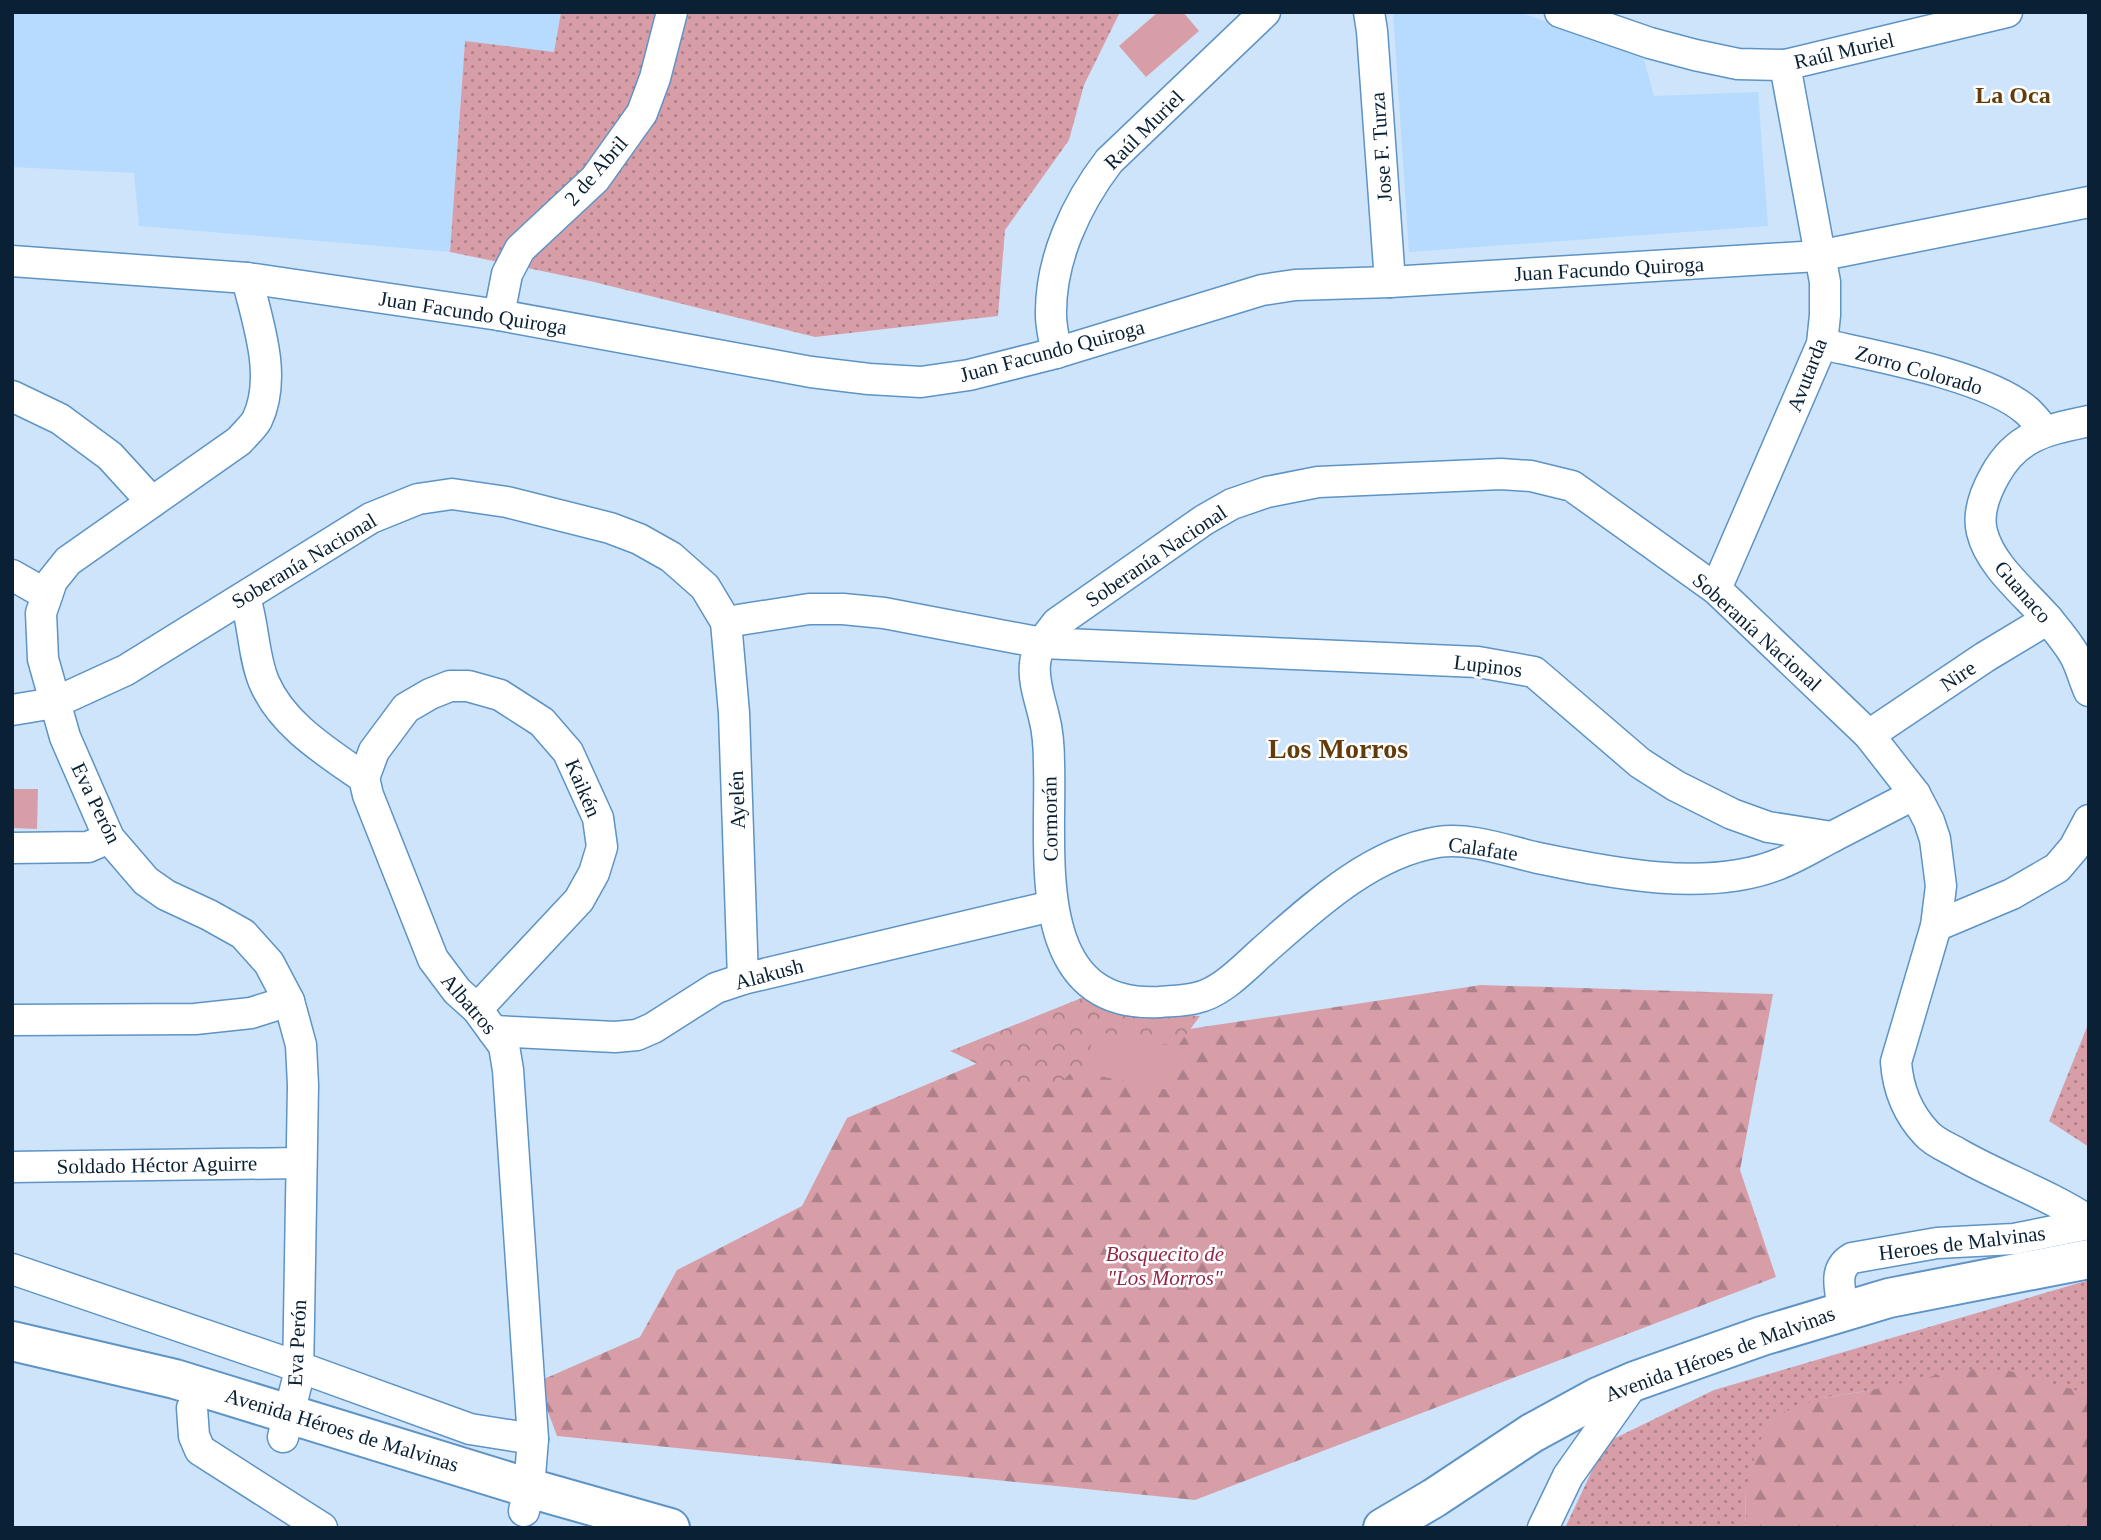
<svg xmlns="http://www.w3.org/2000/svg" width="2101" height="1540" font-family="'Times New Roman',serif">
<defs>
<pattern id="grass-dots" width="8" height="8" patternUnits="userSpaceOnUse" patternTransform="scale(1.75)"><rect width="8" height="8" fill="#d89ea8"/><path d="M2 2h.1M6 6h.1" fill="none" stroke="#ad808a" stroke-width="1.8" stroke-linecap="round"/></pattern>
<pattern id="forest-firs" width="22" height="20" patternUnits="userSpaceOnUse" patternTransform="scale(1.75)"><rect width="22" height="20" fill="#d89ea8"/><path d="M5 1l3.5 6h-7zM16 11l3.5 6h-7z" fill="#ad808a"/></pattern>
<pattern id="park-crowns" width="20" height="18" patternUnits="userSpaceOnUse" patternTransform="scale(1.75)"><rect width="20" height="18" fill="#d89ea8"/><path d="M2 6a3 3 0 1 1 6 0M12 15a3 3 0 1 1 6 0" fill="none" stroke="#ad808a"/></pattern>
</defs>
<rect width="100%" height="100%" fill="#cee4fa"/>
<!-- built -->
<g fill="#b6dbff">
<polygon points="12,12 561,12 554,52 465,42 450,252 139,226 134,173 12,167"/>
<polygon points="1393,12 1519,12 1643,56 1654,96 1758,92 1768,226 1409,252"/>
</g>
<!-- grass -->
<g fill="url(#grass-dots)">
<polygon points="561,12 1120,12 1084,85 1069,140 1005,230 998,316 815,337 590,281 450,252 465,41 554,52"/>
<polygon points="2089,1022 2089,1147 2049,1121"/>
<polygon points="2089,1280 2089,1394 2067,1389 1872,1390 1822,1398 1745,1491 1746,1528 1565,1528 1605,1443 1714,1390"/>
</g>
<!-- forest -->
<g fill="url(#forest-firs)">
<polygon points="1481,985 1773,994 1740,1170 1776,1277 1195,1500 557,1436 537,1382 640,1337 677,1270 802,1206 847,1118 985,1060"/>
<polygon points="1964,1369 2006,1370 2089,1394 2089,1528 1746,1528 1745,1491 1759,1442 1778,1414 1822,1398 1872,1390"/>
</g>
<!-- park -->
<path fill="url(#park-crowns)" d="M1084 997 1122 1012 1200 1016 1177 1047 1169 1090 1085 1073 1071 1072C1064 1081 1055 1088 1043 1089 1023 1089 971 1060 950 1051Z"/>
<!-- garden -->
<g fill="#d89ea8">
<polygon points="1158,12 1183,12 1199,31 1146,77 1119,46"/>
<polygon points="12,789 38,789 37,829 12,828"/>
<polygon points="1094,1031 1177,1047 1169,1090 1085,1073"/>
</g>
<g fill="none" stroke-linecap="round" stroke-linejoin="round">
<!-- minor casing -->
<g stroke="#5d93c5" stroke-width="33">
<g id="minor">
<polyline points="1369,12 1372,31 1390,282"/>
<polyline points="1560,12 1650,43 1695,55 1738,64 1785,65 2007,12"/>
<polyline points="12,261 247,278 499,315 811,372 869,379 921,382 969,375 1056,353 1262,290 1295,285 1390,282 1818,256 2089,202"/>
<path d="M247 278C257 321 278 376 257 420 253 427 245 434 239 441L68 561 52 581 41 613 43 659 65 737 109 838 146 881 166 895 209 915 243 934 269 963 289 1001 301 1045 303 1085 298 1378 283 1437"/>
<polyline points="499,315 507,274 520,249 595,179 642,113 655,78 672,12"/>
<path d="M1822 344C1875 356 1987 376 2026 410 2033 416 2039 424 2044 430"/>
<path d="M1056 353C1055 341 1051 328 1051 315 1050 260 1076 204 1109 161L1265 12"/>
<polyline points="12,396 60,419 110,456 152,502"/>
<path d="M2089 421C2047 430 2017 435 1995 475 1986 491 1977 513 1982 532 1990 565 2024 592 2046 617 2056 629 2068 643 2075 656 2081 667 2084 680 2089 691"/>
<polyline points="12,575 47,595"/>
<polyline points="1716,589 1822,344 1825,315 1825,282 1785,65"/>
<path d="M245 598C254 625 253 656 264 682 282 725 327 752 364 778L368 795 433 959 457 991 477 1009 504 1046 508 1070 533 1439 529 1488 524 1511"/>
<polyline points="726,622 734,713 743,979"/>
<polyline points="12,710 54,703 126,670 371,518 418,499 452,494 507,502 610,528 639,539 671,557 705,587 726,622 809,609 843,609 884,613 1042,643 1478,662 1534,672 1640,763 1676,786 1732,814 1768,827 1832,837 1915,794"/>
<polyline points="1869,735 1985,657 2048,619"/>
<polyline points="364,778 374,751 406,708 430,694 450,686 468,686 500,695 542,722 568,752 598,818 602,847 594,873 579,900 477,1009"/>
<path d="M1832 837C1815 846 1797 857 1779 864 1708 893 1610 873 1538 858 1507 851 1470 837 1438 842 1370 853 1313 907 1263 951 1244 968 1221 993 1196 998 1185 1001 1171 1001 1160 1002 1027 1009 1052 852 1049 764 1049 749 1048 732 1044 717 1040 700 1033 681 1035 664 1036 648 1048 635 1057 623L1204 520 1232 504 1267 492 1318 482 1501 474 1531 476 1572 486 1716 589 1869 735 1915 794 1929 821 1935 839 1941 886 1936 926 1896 1062C1898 1090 1907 1113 1927 1134 1935 1143 1949 1148 1959 1154 2001 1178 2048 1194 2089 1221"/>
<polyline points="12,848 88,847 109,838"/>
<polyline points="1936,926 2012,894 2057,868 2074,848 2089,820"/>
<polyline points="12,1020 195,1019 251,1013 289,1001"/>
<polyline points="493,1031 615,1037 637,1035 653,1028 716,988 743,979 1052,906"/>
<polyline points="12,1167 301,1163"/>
<polyline points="12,1269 299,1367 470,1429 533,1439"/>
<path d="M1843 1310C1841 1290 1832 1270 1852 1258L1937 1243 2014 1239 2089 1224"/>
<polyline points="192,1408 194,1436 200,1450 322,1528"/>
<polyline points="1543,1528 1568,1476 1635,1381"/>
</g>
</g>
<!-- highway casing -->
<g stroke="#5d93c5" stroke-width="42">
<g id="highway">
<polyline points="12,1341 175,1379 529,1488 670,1528"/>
<polyline points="1383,1528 1434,1498 1532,1433 1598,1397 1635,1381 1762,1336 1889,1298 2089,1259"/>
</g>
</g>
<!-- minor -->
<use href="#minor" stroke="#fff" stroke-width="30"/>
<!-- highway -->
<use href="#highway" stroke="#fff" stroke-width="38"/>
</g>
<g text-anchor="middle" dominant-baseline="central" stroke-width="5" stroke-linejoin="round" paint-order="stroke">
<!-- street labels -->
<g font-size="21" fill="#0a2135" stroke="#fff">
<text transform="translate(1844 51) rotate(-13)">Raúl Muriel</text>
<text transform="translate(1144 130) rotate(-45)">Raúl Muriel</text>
<text transform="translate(1381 147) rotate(-94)">Jose F. Turza</text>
<text transform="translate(596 171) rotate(-49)">2 de Abril</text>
<text transform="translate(1609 269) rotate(-3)">Juan Facundo Quiroga</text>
<text transform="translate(473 313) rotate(9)">Juan Facundo Quiroga</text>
<text transform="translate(1052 351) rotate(-15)">Juan Facundo Quiroga</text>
<text transform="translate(1919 370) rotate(16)">Zorro Colorado</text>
<text transform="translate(1807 375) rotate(-69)">Avutarda</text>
<text transform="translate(1156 556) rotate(-34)">Soberanía Nacional</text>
<text transform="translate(304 561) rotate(-31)">Soberanía Nacional</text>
<text transform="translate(2023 592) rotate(49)">Guanaco</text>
<text transform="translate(1757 632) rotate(42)">Soberanía Nacional</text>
<text transform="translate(1488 666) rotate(7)">Lupinos</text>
<text transform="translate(1958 676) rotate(-34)">Nire</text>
<text transform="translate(583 788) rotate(67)">Kaikén</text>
<text transform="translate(737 800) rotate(-92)">Ayelén</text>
<text transform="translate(96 803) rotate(64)">Eva Perón</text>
<text transform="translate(1050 819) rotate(-91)">Cormorán</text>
<text transform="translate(1483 849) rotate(8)">Calafate</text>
<text transform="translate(769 974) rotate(-15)">Alakush</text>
<text transform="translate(469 1004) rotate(49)">Albatros</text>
<text transform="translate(157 1165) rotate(-1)">Soldado Héctor Aguirre</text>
<text transform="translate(1962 1243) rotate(-7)">Heroes de Malvinas</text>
<text transform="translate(297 1343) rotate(-87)">Eva Perón</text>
<text transform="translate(1720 1354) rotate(-20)">Avenida Héroes de Malvinas</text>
<text transform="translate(342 1430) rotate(17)">Avenida Héroes de Malvinas</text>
</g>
<!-- park labels -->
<g font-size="21" font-style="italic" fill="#952647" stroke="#fff">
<text x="1165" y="1254">Bosquecito de<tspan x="1165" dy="24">"Los Morros"</tspan></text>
</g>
<!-- quarter labels -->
<g font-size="24" font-weight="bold" fill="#623d0b" stroke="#fff">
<text x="2013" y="95">La Oca</text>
</g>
<!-- district labels -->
<g font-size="28" font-weight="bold" fill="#623d0b" stroke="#fff">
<text x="1338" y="748">Los Morros</text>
</g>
</g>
<!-- border -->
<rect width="2101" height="1540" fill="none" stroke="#0a2135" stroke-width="28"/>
</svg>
